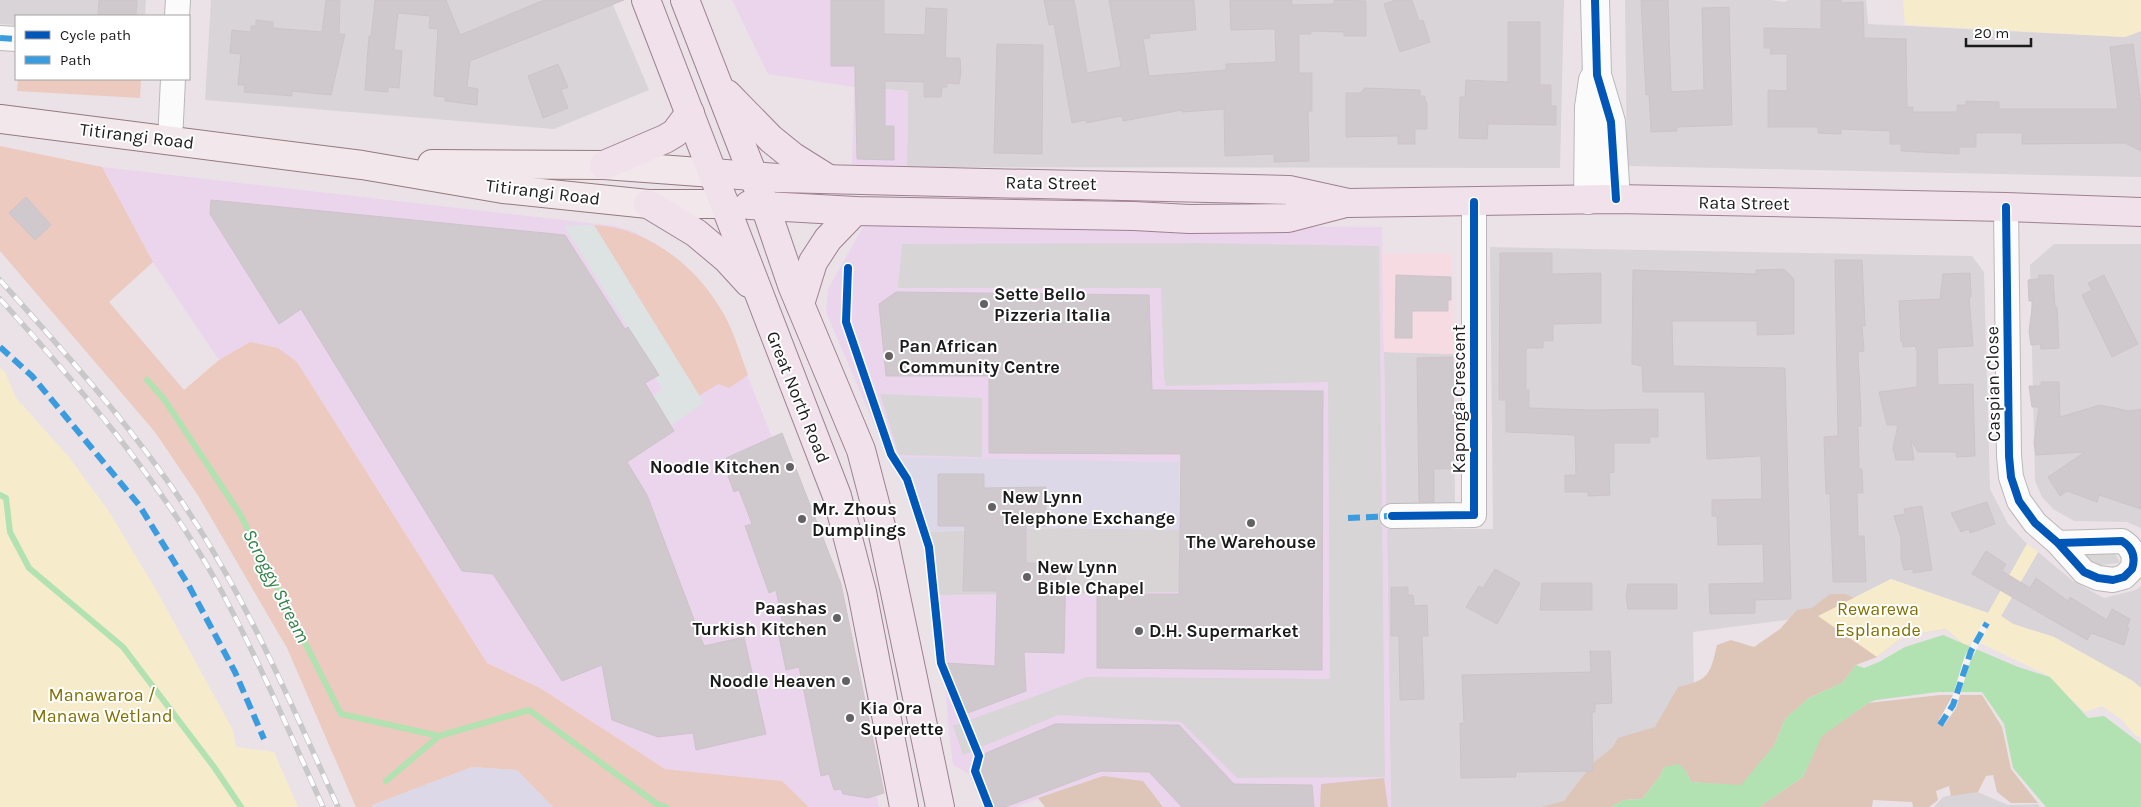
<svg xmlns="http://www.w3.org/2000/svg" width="2141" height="807" font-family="Karla,sans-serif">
<rect width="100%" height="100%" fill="#eae2e7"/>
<!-- residential -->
<g fill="#d9d4d7">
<polygon points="0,0 146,0 145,16 16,16 16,25 0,24"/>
<polygon points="211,0 611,0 649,90 554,129 205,100"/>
<polygon points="855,0 1564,0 1560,168 907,167 908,91 854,87"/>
<polygon points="1625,0 1770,0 1785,2 1788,0 1866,0 1868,24 2125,37 2141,31 2141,177 1627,166"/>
<polygon points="2054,244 2141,244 2141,528 2127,522 2074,521 2053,509 2042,497 2035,481 2030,265"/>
<polygon points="1490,247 1972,256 1984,272 1990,489 2008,524 2027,544 1988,613 1891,579 1818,616 1693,632 1695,748 1578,807 1391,807 1387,529 1493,529"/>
<polygon points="1384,352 1453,354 1455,506 1386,511"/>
<polygon points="2038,552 2073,581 2104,598 2136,590 2141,586 2141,688 2133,681 2054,637 2013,624 2001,616"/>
<polygon points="1973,790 2008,805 2038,804 2040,807 1934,807 1943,797"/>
</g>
<!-- commercial -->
<g fill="#ebd5ec">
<polygon points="732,0 855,0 854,87 908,91 907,167 852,164 854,87 768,74"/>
<polygon points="102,167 615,226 635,232 679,260 698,278 722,312 827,575 834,597 879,807 809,807 782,781 665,769 540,688 487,663 297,362 250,342 219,360 153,262"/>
<polygon points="864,225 1382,227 1391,807 1163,807 1160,802 1103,776 1015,807 983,807 969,774 953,765 948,723 939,595 1066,592 1179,463 888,457 826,312 828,289"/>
</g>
<!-- industrial -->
<g fill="#dcd8e8">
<polygon points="888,457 1179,462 1179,530 1061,528 927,532 905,482"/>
<polygon points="472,767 517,770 553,807 372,807 372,805"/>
</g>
<!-- education -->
<polygon fill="#f6dbe3" points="1452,253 1453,354 1384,352 1382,254"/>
<!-- religious -->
<polygon fill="#d8d4d6" points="1061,528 1179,530 1179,592 939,595 931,543 927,532"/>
<!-- grass -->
<g fill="#eccabf">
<polygon points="18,79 141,79 140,98 17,91"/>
<polygon points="0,146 102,167 153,262 109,302 184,390 219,360 250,342 278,348 297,362 487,663 540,688 665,769 782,781 809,807 553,807 517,770 472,767 372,805 372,807 356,807 287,648 199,497 155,432 0,251"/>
<path d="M594 225C648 228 695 265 722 311 734 331 740 354 748 375L729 388 718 384 699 396Z"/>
</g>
<!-- forest -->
<g fill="#ddc6b7">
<path d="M1830 594H1845L1861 601 1932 603 1964 645 1946 629 1904 636 1877 657 1856 665 1842 683 1809 698 1785 719 1774 746 1741 786 1691 782 1686 771 1664 767 1660 776 1642 799 1624 800 1611 807H1542L1564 801 1593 763 1612 748 1618 738 1655 727 1678 687C1709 680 1710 675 1717 645L1731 640 1754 647 1780 629 1797 610 1812 608Z"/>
<polygon points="1940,695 1982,695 2002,727 2011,769 2038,803 2011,803 1997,792 1993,775 1986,776 1978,792 1951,796 1949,786 1936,791 1938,800 1929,807 1913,807 1912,802 1873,800 1872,807 1759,807 1803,777 1821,736 1868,703"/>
<polygon points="1103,776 1143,781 1163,807 1045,807 1038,798"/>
<polygon points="1384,778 1388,807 1320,807 1321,784"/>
</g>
<!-- park -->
<g fill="#f6eccc">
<polygon points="1903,0 2141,0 2141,31 2125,37 1905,25"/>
<polygon points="0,368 5,372 16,398 68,456 108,510 159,595 233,730 236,747 274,752 298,807 0,807"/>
<polygon points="2027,544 2038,552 2001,616 2013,624 2054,637 2133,681 2141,688 2141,738 2135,735 2121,719 2102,706 2085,712 2063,692 2049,676 1982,644 1964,645 1946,629 1904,636 1877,657 1818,616 1891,579 1988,613"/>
</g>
<!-- parking -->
<g fill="#d8d5d7">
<polygon points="1201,243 1379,246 1385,777 1237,778 1181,722 1058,715 963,755 953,726 1087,677 1330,679 1328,382 1166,386 1164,377 1161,288 898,288 902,244"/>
<polygon points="880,394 982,398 982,457 899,455"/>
<polygon points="2112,547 2120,563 2090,566 2082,551"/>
</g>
<!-- plaza -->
<polygon fill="#dde3e3" points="594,225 704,403 671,425 653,396 662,389 655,377 658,375 564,226"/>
<!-- water -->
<polygon fill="#b2e1b2" points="1943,635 2018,667 2050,677 2088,718 2104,716 2141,744 2141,807 2046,807 2013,768 2004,724 1982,692 1938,692 1876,700 1868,703 1822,736 1803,777 1759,807 1611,807 1624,800 1642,799 1660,776 1664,767 1679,764 1686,771 1691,782 1741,785 1774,746 1785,719 1809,698 1842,683 1856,665 1864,668 1879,662 1905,647"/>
<!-- pier -->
<polygon fill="#f6f2f4" points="1983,622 1988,627 1970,662 1956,708 1944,725 1939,720 1953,695 1964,658"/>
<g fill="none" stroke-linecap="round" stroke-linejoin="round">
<!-- stream -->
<g stroke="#b2e1b2" stroke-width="6">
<polyline points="147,380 164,399 240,514 341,714 439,736"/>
<polyline points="0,495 6,498 10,532 29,568 123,647 214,767 241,807"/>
<polyline points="386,781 439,736 529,710 657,804 666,807"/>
</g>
</g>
<!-- building -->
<g fill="#cfc8cd" stroke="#cdc4ca">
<polygon points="99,0 137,0 136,16 98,16"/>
<polygon points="326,0 340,0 339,34 345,34 331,95 292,91 292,96 244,92 245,85 238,85 241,54 230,53 232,30 251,32 251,26 256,26 256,20 273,22 273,28 322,32"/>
<polygon points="375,0 446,0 460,35 544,0 624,0 470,61 467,87 478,89 477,105 445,101 445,97 434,96 438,29 429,28 430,16 398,13 394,50 402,51 399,88 388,87 388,92 365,90 369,36 371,36"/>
<polygon points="831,0 884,0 884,34 925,35 926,8 947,9 945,58 960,58 961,72 959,84 947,83 947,87 942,87 941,97 924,97 924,82 885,81 885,126 894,126 894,160 857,159 855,66 831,66"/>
<polygon points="1044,0 1074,0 1087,73 1121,67 1109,0 1194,0 1196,30 1149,34 1150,38 1143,39 1149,76 1226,70 1226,64 1276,62 1275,29 1231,30 1230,0 1292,0 1292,5 1334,4 1334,0 1366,1 1366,36 1344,36 1344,32 1311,31 1311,34 1299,34 1299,73 1312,73 1312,111 1308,111 1309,161 1274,162 1274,154 1225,156 1224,109 1182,112 1182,110 1123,121 1122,116 1086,123 1086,120 1072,123 1054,24 1049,25"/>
<polygon points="1396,0 1412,0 1419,21 1423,20 1430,42 1400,52 1384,4"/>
<polygon points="1641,0 1668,0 1671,92 1704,90 1702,8 1729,7 1732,125 1677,127 1677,131 1651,132 1649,94 1646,95"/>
<polygon points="1821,0 1841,0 1841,3 1863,2 1864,38 1906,39 1907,107 1913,107 1913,112 1957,112 1957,105 1966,105 1966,101 1999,102 1999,109 2118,109 2110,47 2133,44 2141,104 2141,151 2125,143 2022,144 2022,133 1976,133 1976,147 1959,147 1959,154 1901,151 1901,144 1890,144 1890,131 1841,129 1841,134 1818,133 1818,127 1768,127 1768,90 1787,91 1787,54 1770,54 1771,48 1764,48 1764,28 1821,29"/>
<polygon points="1508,22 1540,22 1540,85 1551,85 1551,106 1556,106 1556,125 1488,124 1487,139 1459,138 1460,97 1465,97 1466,80 1508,82"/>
<polygon points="997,44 1043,45 1042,154 994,153"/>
<polygon points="558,64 568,87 561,90 568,108 543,118 528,76"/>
<polygon points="1365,88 1420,90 1420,96 1425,96 1425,102 1427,102 1427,129 1415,129 1415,144 1398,144 1398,136 1346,137 1346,93 1360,93"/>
<polygon points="26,197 51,225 35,240 9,213"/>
<polygon points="211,200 565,235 625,329 628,327 659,375 645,383 674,431 627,462 647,495 704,646 744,637 766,734 696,750 693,733 658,737 612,720 602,665 562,681 493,574 462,571 301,309 279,324 210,214"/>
<polygon points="1500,253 1552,253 1552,274 1601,273 1601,323 1553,324 1553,341 1543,341 1543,348 1526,348 1526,390 1529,390 1529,408 1592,410 1658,409 1658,437 1650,437 1650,443 1614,443 1614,472 1609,473 1610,495 1588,496 1588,492 1565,492 1565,475 1576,475 1575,435 1506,432 1506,400 1499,400"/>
<polygon points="1835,260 1862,260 1865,326 1862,326 1864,351 1858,352 1861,415 1861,426 1858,426 1859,469 1862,469 1863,493 1857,493 1858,536 1864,536 1866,582 1833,582 1830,494 1826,494 1824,437 1838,436"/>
<polygon points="1784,269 1794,279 1794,334 1757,335 1757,321 1672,321 1673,366 1785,368 1791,599 1755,600 1755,613 1710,614 1709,584 1764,583 1763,544 1718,545 1717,516 1712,516 1712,500 1762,499 1761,456 1707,459 1705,392 1643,392 1642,366 1632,364 1633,270 1756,274 1756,270"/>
<polygon points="1970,273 1971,297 1969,297 1973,346 1937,348 1938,385 1973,384 1975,456 1957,457 1956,452 1918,452 1911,440 1914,460 1896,460 1893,448 1898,425 1887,425 1879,392 1917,387 1917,351 1915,346 1903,347 1903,342 1901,342 1899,301 1940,299 1943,274"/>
<polygon points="1396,275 1451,277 1451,300 1448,300 1448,311 1412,311 1412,338 1395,338"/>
<polygon points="2039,275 2053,275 2055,308 2057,307 2059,348 2041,349 2040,344 2031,345 2029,331 2033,301 2029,301 2028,280 2038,279"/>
<polygon points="2104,275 2138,344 2112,357 2082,295 2092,290 2088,283"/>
<polygon points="896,292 1149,295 1152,390 1323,391 1322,670 1097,668 1097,594 1179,594 1181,454 989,453 989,376 886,376 879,304"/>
<polygon points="1453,357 1454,469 1434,469 1434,502 1419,502 1417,358"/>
<polygon points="2041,382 2059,382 2060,417 2100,405 2129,411 2141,409 2141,509 2099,495 2097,502 2067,491 2060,496 2048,477 2085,452 2036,455 2034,443 2039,407 2032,407 2029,386 2041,386"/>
<polygon points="782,433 841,584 884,793 868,798 843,794 841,789 834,790 829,774 821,776 799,667 786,670 777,627 783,626 776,590 769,593 745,526 752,524 739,490 734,492 728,476 733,475 726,458"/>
<polygon points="938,474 984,474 984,488 1046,487 1046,526 1026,526 1026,563 1066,564 1064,653 1024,652 1026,691 968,713 946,663 995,666 997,591 963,591 965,526 938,526"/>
<polygon points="1987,502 1995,524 1970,533 1969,529 1961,532 1951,513"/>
<polygon points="1922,506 1932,570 1913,573 1913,569 1904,570 1901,558 1901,538 1894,516 1905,514 1904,509"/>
<polygon points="1986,551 2006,564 2002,571 2030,588 2036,578 2068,601 2070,597 2107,620 2112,609 2130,619 2127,627 2129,628 2124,645 2091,633 2087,640 1972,574"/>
<polygon points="1495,569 1520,583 1497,624 1466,607 1479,586 1483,588"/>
<polygon points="1542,583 1592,583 1592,610 1540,610"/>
<polygon points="1628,584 1677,584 1677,609 1628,609 1626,596"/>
<polygon points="1391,587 1408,587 1408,595 1413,595 1414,606 1427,605 1428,636 1422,636 1424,699 1400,700 1399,636 1391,636"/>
<polygon points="1590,651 1610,651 1612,703 1595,704 1595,712 1592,712 1593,771 1516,772 1516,777 1461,778 1460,723 1464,723 1462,675 1591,672"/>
<polygon points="1055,724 1179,725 1234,784 1312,785 1314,807 1182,807 1149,772 1101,771 1005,807 992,807 978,770 986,753"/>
</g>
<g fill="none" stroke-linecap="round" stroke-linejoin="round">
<!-- minor casing -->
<g stroke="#bbb8ba" stroke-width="26">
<g id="minor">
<polyline points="177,16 178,0"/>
<polyline points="0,38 16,39"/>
<polyline points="170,141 173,79"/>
<path d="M2006 207 2009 456 2011 477 2019 501 2035 523 2058 543 2084 572 2098 578 2113 580 2124 577 2132 569C2136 557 2133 548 2122 541L2058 543"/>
<polyline points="1392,516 1474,515 1474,202"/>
</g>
</g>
<!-- tertiary casing -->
<g stroke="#bbb8ba" stroke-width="30">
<g id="tertiary">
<polyline points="1595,0 1597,75 1611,122 1616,199"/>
<polyline points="1588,200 1589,107 1593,80"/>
</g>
</g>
<!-- secondary casing -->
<g stroke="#947a7e" stroke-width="30">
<g id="secondary">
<polyline points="0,119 362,165 503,189 648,204 725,204"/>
<polyline points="432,164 604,165 713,173"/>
</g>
</g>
<!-- primary casing -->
<g stroke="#9f8091" stroke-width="30">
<g id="primary">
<polyline points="646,0 837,496 862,592 904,807"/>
<polyline points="685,0 765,206 792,285 861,450 882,530 940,807"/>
<polyline points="727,94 771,139 792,156 827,178"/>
<polyline points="604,165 665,139 675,133 690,113"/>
<polyline points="713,173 778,178 1289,190 1348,203 1616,199 2006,207 2141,212"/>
<polyline points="648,204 696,233 727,259 749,283"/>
<polyline points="749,205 855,211 1134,216 1189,219 1288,218 1342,204"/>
<polyline points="800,304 813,262 828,239 855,211"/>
</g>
</g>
<!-- minor -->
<use href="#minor" stroke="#fcfbfb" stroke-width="24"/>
<!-- tertiary -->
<use href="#tertiary" stroke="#fcfbfb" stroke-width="28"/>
<!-- secondary -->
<use href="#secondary" stroke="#f2e7ea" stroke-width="28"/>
<!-- primary -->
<use href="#primary" stroke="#f0e1ea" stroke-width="28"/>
<!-- rail casing -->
<g stroke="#c9c8c8" stroke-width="5.5">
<g id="rail">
<path d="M0 280C64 352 130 424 184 505 247 599 291 704 338 807"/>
<path d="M0 299C79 386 158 478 216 581 256 654 289 731 323 807"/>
</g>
</g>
<!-- rail -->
<use href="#rail" stroke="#fff" stroke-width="4" stroke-dasharray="11" stroke-linecap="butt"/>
<!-- quiet -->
<g stroke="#3b9bdf" stroke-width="6" stroke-dasharray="12 6" stroke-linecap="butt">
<polyline points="0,38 16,39"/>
<polyline points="0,347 32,376 139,505 189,586 235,672 264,739"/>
<polyline points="1348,518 1392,516"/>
<polyline points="1940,725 1953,705 1971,651 1987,623"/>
</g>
<!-- cycleway casing -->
<g stroke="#fff" stroke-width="11">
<g id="cycleway">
<polyline points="1595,0 1597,75 1611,122 1616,199"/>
<path d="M2006 207 2009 456 2011 477 2019 501 2035 523 2058 543 2084 572 2098 578 2113 580 2124 577 2132 569C2136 557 2133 548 2122 541L2058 543"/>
<polyline points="848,268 846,322 891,454 907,479 929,547 941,663 979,756 975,771 989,807"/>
<polyline points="1392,516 1474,515 1474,202"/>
</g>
</g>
<!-- cycleway -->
<use href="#cycleway" stroke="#0057b8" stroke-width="8"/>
</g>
<!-- markers -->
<g fill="#636162" stroke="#fff" stroke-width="2">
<circle cx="984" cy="304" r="5"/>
<circle cx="889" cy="356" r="5"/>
<circle cx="790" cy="467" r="5"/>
<circle cx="992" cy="507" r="5"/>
<circle cx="802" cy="519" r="5"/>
<circle cx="1251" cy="523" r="5"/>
<circle cx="1027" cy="577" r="5"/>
<circle cx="837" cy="618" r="5"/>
<circle cx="1139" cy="631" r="5"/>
<circle cx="846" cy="681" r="5"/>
<circle cx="850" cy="718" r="5"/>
</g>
<g text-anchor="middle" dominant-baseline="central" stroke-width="4" stroke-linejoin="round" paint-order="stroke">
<!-- street labels -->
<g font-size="18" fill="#1b1b1b" stroke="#fff">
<text transform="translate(137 136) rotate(7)">Titirangi Road</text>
<text transform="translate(1051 183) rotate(1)">Rata Street</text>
<text transform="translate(543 192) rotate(7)">Titirangi Road</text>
<text transform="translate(1744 203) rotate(1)">Rata Street</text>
<text transform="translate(1993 384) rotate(-91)">Caspian Close</text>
<text transform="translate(798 397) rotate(68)">Great North Road</text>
<text transform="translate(1459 399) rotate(-90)">Kaponga Crescent</text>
</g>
<!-- poi labels -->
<g font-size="18" font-weight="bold" fill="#1b1b1b" stroke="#fff" text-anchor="start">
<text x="994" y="294">Sette Bello<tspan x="994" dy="21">Pizzeria Italia</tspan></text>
<text x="899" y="346">Pan African<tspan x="899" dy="21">Community Centre</tspan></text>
<text x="780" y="467" text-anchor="end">Noodle Kitchen</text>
<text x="1002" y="497">New Lynn<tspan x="1002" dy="21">Telephone Exchange</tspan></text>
<text x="812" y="509">Mr. Zhous<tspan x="812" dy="21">Dumplings</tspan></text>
<text x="1251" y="542" text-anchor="middle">The Warehouse</text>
<text x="1037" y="567">New Lynn<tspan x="1037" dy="21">Bible Chapel</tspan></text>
<text x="827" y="608" text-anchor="end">Paashas<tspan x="827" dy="21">Turkish Kitchen</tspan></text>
<text x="1149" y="631">D.H. Supermarket</text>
<text x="836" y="681" text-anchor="end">Noodle Heaven</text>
<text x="860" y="708">Kia Ora<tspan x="860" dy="21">Superette</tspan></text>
</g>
<!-- park labels -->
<g font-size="18" fill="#817101" stroke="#fff">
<text x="1878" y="609">Rewarewa<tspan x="1878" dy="21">Esplanade</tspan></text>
<text x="102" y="695">Manawaroa /<tspan x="102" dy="21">Manawa Wetland</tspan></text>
</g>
<!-- water labels -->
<g font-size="19" font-style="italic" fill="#318249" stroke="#fff">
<text transform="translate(276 586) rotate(63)">Scroggy Stream</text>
</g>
</g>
<!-- legend -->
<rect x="15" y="15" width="175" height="65" fill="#ffffff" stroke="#a4a4a4"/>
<rect x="25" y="31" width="25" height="8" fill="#0057b8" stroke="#a4a4a4"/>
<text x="60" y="40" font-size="15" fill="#1b1b1b">Cycle path</text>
<rect x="25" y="56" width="25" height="8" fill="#3b9bdf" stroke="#a4a4a4"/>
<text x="60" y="65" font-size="15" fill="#1b1b1b">Path</text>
<!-- scale -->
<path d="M1966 38v8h65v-8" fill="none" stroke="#1b1b1b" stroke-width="2.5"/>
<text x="1974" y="38" font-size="15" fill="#1b1b1b" stroke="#ffffff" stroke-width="4" paint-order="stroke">20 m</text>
</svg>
